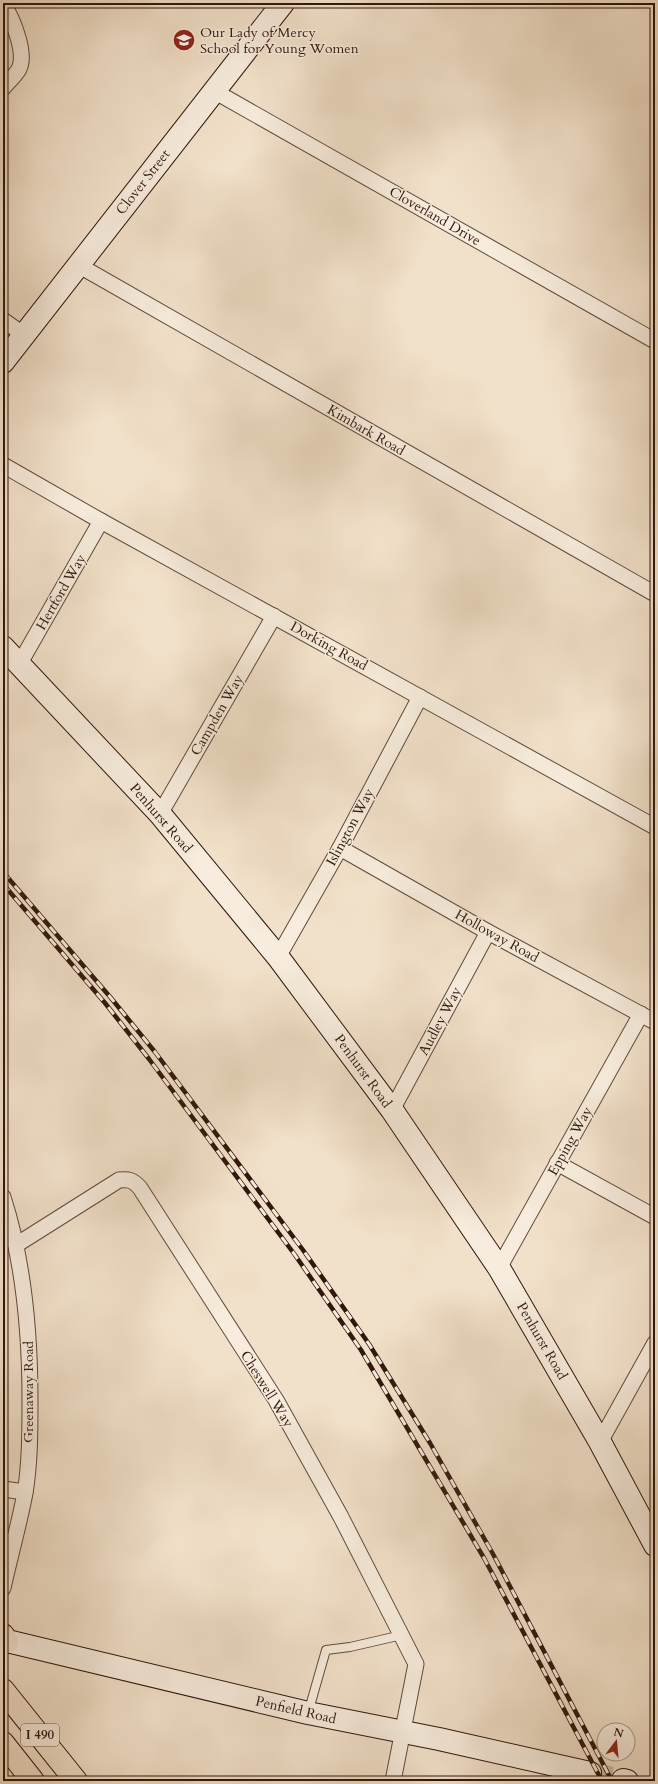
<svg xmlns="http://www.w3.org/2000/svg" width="658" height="1784" font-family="Cardo,serif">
<rect width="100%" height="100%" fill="#f2e1ca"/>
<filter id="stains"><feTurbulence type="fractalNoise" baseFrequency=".005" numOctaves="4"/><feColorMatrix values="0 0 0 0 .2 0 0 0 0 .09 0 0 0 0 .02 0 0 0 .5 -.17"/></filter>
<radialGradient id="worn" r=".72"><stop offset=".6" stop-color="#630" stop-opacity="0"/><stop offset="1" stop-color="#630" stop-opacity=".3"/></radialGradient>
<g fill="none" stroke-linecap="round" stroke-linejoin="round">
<!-- secondary-tunnel -->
<polyline stroke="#cbb9a4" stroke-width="22" stroke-dasharray="22 11" stroke-linecap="butt" points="590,1773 623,1780"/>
<!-- lane casing -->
<g stroke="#614a3c" stroke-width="10">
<polyline id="lane" points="308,1713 326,1650 350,1647 402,1635"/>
</g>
<!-- street casing -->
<g stroke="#614a3c" stroke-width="17">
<g id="street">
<path d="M3 4C12 17 27 53 19 69 15 76 8 82 3 88"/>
<polyline points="214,91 655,341"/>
<polyline points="78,265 655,594"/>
<polyline points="3,320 24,335"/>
<polyline points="3,465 101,521 655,827"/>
<polyline points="20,663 101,521"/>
<polyline points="160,814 274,616"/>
<polyline points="340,848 488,932 655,1022"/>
<polyline points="278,957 340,848 420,697"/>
<polyline points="392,1110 488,932"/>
<polyline points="557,1163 655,1217"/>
<path d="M3 1197C24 1262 30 1331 30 1400 30 1430 30 1463 25 1493 19 1525 10 1556 3 1588"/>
<path d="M16 1245 119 1180C129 1179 133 1180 140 1188L276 1400 341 1517 416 1664 393 1781"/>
<polyline points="499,1268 641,1014"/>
<polyline points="600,1442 655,1343"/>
<polyline points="3,1489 25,1492"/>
</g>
</g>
<!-- secondary casing -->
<g stroke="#31170c" stroke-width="24">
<g id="secondary">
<polyline points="3,362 283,3"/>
<polyline points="3,647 160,814 278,957 392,1110 499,1268 600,1442 655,1545"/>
<polyline points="3,1640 308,1713 439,1739 590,1773"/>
<polyline points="623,1780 627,1781"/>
</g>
</g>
<!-- highway casing -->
<g stroke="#31170c" stroke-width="24">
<g id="highway">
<polyline points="3,1635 7,1642"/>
<polyline points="3,1690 76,1781"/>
<polyline points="3,1743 33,1781"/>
</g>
</g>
<!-- lane -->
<use href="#lane" stroke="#f7ecdd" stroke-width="8"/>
<!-- street -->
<use href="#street" stroke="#f7ecdd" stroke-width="15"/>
<!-- secondary -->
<use href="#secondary" stroke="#f7ecdd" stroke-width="22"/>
<!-- highway -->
<use href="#highway" stroke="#f2e1ca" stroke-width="22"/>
<!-- rail casing -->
<g stroke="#31170c" stroke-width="4.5">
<g id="rail">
<polyline points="3,872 111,998 155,1052 303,1250 369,1344 430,1443 493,1554 612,1781"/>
<polyline points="3,884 105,1003 149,1059 295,1255 361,1350 484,1558 602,1781"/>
</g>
</g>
<!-- rail -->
<use href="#rail" stroke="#f7ecdd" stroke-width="3" stroke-dasharray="9" stroke-linecap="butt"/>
</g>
<!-- icons -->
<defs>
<g id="school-disc" transform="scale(1.15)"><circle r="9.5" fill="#8f2418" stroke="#f7ecdd"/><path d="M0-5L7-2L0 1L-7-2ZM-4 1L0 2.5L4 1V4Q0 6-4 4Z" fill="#fff"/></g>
</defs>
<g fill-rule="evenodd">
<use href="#school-disc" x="184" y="40"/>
</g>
<g text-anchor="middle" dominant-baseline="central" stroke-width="3" stroke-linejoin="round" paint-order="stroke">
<!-- shield labels -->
<rect fill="#f7ecdd" stroke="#6c574b" stroke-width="1" x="21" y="1724" width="38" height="22" rx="3"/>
<g font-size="13" font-weight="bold" fill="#31170c">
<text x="40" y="1735">I 490</text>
</g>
<!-- poi labels -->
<g font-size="14" fill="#31170c" stroke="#f7ecdd" text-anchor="start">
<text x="200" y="32">Our Lady of Mercy<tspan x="200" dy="16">School for Young Women</tspan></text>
</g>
<!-- street labels -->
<g font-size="14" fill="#31170c" stroke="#f7ecdd">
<text transform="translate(143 182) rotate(-52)">Clover Street</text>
<text transform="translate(435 216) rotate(30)">Cloverland Drive</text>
<text transform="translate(366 430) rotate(30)">Kimbark Road</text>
<text transform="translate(61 592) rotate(-60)">Hertford Way</text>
<text transform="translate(329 646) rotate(29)">Dorking Road</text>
<text transform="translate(217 715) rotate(-60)">Campden Way</text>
<text transform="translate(161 818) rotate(49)">Penhurst Road</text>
<text transform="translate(350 827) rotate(-62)">Islington Way</text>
<text transform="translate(497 936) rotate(29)">Holloway Road</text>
<text transform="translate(440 1021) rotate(-62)">Audley Way</text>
<text transform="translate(363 1071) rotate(54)">Penhurst Road</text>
<text transform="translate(570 1141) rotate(-61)">Epping Way</text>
<text transform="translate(542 1341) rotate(60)">Penhurst Road</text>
<text transform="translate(267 1389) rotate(58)">Cheswell Way</text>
<text transform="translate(28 1392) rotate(-90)">Greenaway Road</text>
<text transform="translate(296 1710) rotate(13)">Penfield Road</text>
</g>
</g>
<!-- margin -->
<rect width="658" height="1784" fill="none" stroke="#f2e1ca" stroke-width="16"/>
<rect x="4" y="4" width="650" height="1776" fill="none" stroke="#31170c" stroke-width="2"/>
<rect x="8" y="8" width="642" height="1768" fill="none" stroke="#31170c"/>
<!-- north arrow -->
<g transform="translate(616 1742) rotate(16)"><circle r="19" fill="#f7ecdd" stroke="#a89789"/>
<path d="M0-3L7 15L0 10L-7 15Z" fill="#8f2418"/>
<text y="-6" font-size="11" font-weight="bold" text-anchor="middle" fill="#31170c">N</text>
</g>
<rect width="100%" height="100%" filter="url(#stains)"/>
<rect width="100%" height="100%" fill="url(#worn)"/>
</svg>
